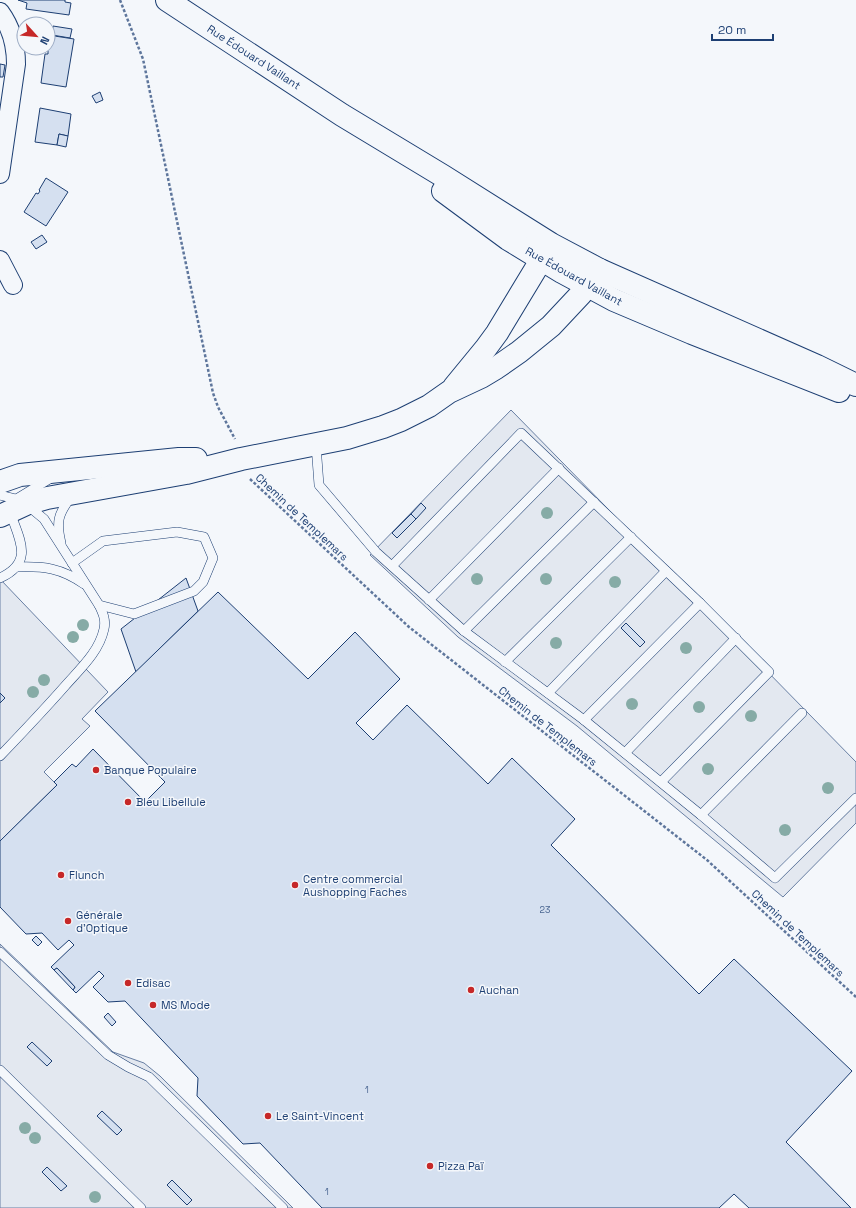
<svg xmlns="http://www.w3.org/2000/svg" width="856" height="1208" font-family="'Space Grotesk',sans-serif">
<rect width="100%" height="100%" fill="#f4f7fb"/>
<!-- parking -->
<g fill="#e3e8f0" stroke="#687fa3">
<polygon points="511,410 856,762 856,823 783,897 577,726 458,637 370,555"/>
<polygon points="0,579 108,692 82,719 90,726 44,772 57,785 0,841"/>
<polygon points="0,944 113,1052 144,1063 160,1076 293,1208 0,1208"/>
</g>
<!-- building -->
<g fill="#d5e0f0" stroke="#1d3f73">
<polygon points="18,0 65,0 65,2 71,3 69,15 26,9 27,3"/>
<polygon points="53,26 72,29 70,38 52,35"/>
<polygon points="48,35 74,39 66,87 41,83 45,54 48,54 48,51 46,50 46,48 48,48"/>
<polygon points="0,64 5,65 3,77 0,77"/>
<polygon points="100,92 103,100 96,103 92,96"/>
<polygon points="40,108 71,114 68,136 59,134 57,145 35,142"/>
<polygon points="59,134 68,136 66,147 57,145"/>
<polygon points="46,178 68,192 46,226 24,212 36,193 38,194 40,191 39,190"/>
<polygon points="42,235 47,242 36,249 31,242"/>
<polygon points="421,503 426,508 416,519 411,514"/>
<polygon points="411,514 416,519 397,538 392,533"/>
<polygon points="186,578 198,611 136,672 121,629"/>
<polygon points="218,592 308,679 355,632 400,679 356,723 373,740 407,705 488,784 512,758 575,819 551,845 699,994 734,959 852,1071 786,1142 851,1208 749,1208 734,1194 719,1208 322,1208 260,1143 243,1144 197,1096 198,1078 125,1001 108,1002 93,987 104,976 99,971 76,993 73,990 75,987 57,968 54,970 51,967 74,945 69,940 58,950 42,933 26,934 0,907 0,841 57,785 54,782 72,764 76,767 93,749 145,802 165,782 95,711"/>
<polygon points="626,623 645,642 640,647 621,628"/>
<polygon points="0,693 5,698 0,703"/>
<polygon points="36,936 42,942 38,946 32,940"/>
<polygon points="57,968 75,987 73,990 54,970"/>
<polygon points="108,1013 116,1022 112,1026 104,1017"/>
<polygon points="32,1042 52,1061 47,1066 27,1047"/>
<polygon points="102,1111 122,1130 117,1135 97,1116"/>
<polygon points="47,1167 67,1186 61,1191 42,1172"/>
<polygon points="172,1180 192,1200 187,1205 167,1185"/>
</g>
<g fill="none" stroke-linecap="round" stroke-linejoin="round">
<!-- lane casing -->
<g stroke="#1d3f73" stroke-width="10">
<g id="lane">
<polyline points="316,445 319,485 376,552 464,631 584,720 701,815 775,878 856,798"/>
<path d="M0 495 16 499 26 504 44 519 99 605C103 613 106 620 104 629 99 652 80 669 65 686 44 710 22 733 0 756"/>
<polyline points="18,498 51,478"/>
<path d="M61 543C56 522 58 514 71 497"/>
<polyline points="72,563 103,541 177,532 204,537 213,558 203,582 194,591 134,614 99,605"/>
<polyline points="392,566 521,433 700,603 769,672 661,782"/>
<path d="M17 567C44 566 61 568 84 584"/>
<path d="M0 578C35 562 19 539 10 512V511"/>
<polyline points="429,600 559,468"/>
<polyline points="464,631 594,502"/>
<polyline points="505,662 631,537"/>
<polyline points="548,693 666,571"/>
<polyline points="584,720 700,603"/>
<polyline points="625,753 736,638"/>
<polyline points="701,815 802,713"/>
<polyline points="0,952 108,1055 128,1067 149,1077 283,1208"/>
<polyline points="0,1070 141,1208"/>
</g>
</g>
<!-- street casing -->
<g stroke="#1d3f73" stroke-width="20">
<g id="street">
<path d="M0 12C11 27 16 45 16 64L0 174"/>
<polyline points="0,260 13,285"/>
</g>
</g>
<!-- secondary casing -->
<g stroke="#1d3f73" stroke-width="24">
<g id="secondary">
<polyline points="167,0 342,115 443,176 551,244 600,270 817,366 856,385"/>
<polyline points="443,191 508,239 562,272 614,300 692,333 839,391"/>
<polyline points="454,387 486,348 497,333 549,247"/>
<polyline points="0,482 20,475 179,459 196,459"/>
<polyline points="0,516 26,504 47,498 186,473 241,459 347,438 383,427 401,420 429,406 449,392 481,377 496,368 519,352 551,326 581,294 600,270"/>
</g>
</g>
<!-- path -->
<g stroke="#5e769c" stroke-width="2.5" stroke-dasharray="3 2" stroke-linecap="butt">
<polyline points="120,0 143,59 213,393 218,407 235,439"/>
<polyline points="250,479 409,627 707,860 856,997"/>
</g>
<!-- lane -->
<use href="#lane" stroke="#f4f7fb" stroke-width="9"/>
<!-- street -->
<use href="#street" stroke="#f4f7fb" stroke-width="18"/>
<!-- secondary -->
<use href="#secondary" stroke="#f4f7fb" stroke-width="22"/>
</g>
<!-- trees -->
<g fill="#86aba6">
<circle cx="547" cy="513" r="6"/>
<circle cx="477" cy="579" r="6"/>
<circle cx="546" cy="579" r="6"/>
<circle cx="615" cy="582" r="6"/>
<circle cx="83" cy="625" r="6"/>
<circle cx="73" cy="637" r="6"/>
<circle cx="556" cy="643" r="6"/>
<circle cx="686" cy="648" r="6"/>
<circle cx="44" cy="680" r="6"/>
<circle cx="33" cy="692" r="6"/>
<circle cx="632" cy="704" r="6"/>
<circle cx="699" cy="707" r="6"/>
<circle cx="751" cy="716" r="6"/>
<circle cx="708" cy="769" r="6"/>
<circle cx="828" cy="788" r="6"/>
<circle cx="785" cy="830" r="6"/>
<circle cx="25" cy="1128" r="6"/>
<circle cx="35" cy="1138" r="6"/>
<circle cx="95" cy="1197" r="6"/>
</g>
<!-- markers -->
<g fill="#c62828" stroke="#f4f7fb" stroke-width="1.5">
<circle cx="96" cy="770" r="4"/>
<circle cx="128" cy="802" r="4"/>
<circle cx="61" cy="875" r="4"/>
<circle cx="295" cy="885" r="4"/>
<circle cx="68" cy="921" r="4"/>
<circle cx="128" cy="983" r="4"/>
<circle cx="471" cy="990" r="4"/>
<circle cx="153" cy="1005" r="4"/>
<circle cx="268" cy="1116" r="4"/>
<circle cx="430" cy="1166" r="4"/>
</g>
<g text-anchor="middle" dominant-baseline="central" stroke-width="3" stroke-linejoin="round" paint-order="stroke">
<!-- number labels -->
<g font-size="9" fill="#4b6792">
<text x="545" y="910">23</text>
<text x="367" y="1090">1</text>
<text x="327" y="1192">1</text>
</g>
<!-- street labels -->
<g font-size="11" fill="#1d3f73" stroke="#f4f7fb">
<text transform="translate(254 57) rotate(33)">Rue Édouard Vaillant</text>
<text transform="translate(574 276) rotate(29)">Rue Édouard Vaillant</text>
<text transform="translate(302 517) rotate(43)">Chemin de Templemars</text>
<text transform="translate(548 726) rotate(38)">Chemin de Templemars</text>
<text transform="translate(798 933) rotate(43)">Chemin de Templemars</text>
</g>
<!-- poi labels -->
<g font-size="11" fill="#1d3f73" stroke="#f4f7fb" text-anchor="start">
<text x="104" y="770">Banque Populaire</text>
<text x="136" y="802">Bleu Libellule</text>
<text x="69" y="875">Flunch</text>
<text x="303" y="879">Centre commercial<tspan x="303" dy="13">Aushopping Faches</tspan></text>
<text x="76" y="915">Générale<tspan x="76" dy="13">d'Optique</tspan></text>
<text x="136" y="983">Edisac</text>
<text x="479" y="990">Auchan</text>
<text x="161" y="1005">MS Mode</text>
<text x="276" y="1116">Le Saint-Vincent</text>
<text x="438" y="1166">Pizza Paï</text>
</g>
</g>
<!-- north arrow -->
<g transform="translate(36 36) rotate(117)"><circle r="19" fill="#f4f7fb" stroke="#9eadc5"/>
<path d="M0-3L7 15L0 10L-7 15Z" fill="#c62828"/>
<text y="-6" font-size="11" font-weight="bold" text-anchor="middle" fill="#1d3f73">N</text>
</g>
<!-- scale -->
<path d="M712 34v6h61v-6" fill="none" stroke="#1d3f73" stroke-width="2"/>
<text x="718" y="34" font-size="12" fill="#1d3f73" stroke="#f4f7fb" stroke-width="3" paint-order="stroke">20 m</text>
</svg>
